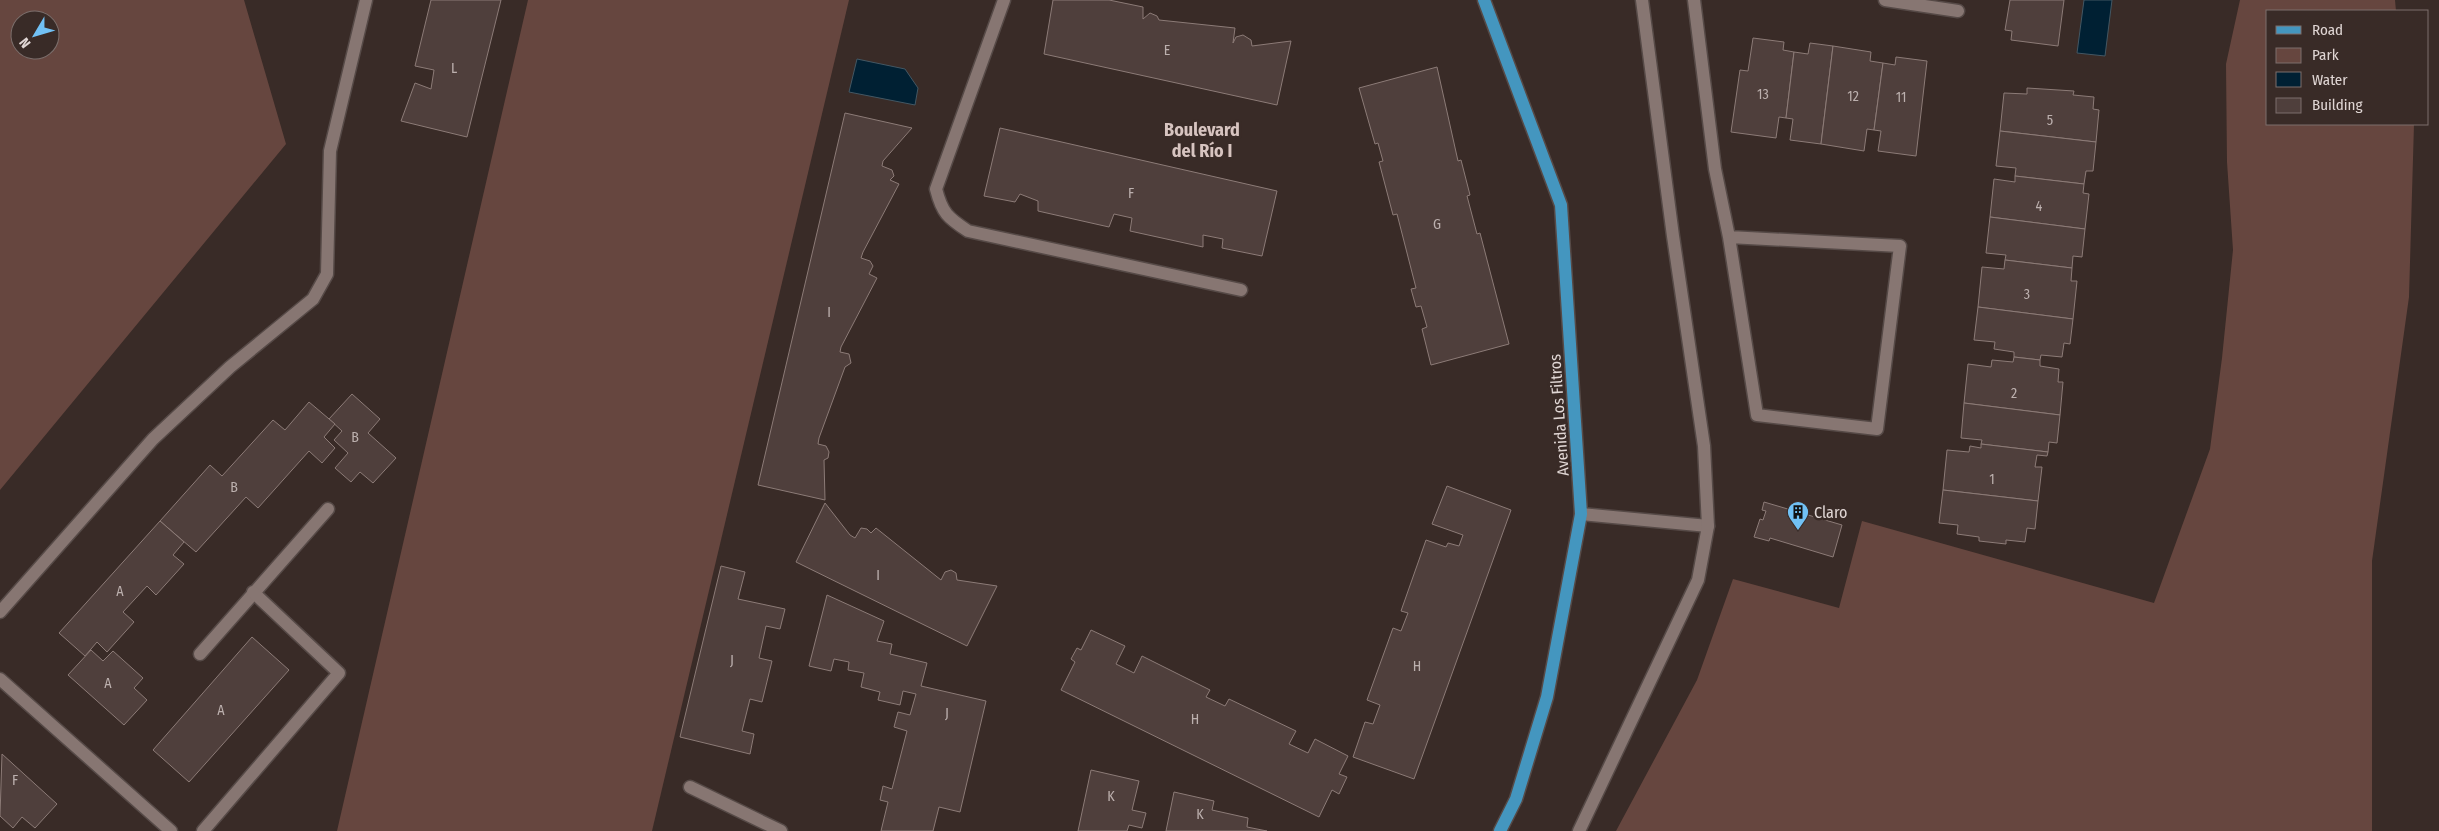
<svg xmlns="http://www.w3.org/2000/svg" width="2439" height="831" font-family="'Fira Sans Condensed',sans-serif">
<rect width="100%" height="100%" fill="#392b27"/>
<!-- green -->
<g fill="#66463f" fill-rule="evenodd">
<path d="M0 0H244L286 144 0 490ZM20 20H50V50H20Z"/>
<polygon points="528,0 849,0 652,831 337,831"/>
<polygon points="2240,0 2395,0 2396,11 2268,11 2268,124 2414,124 2409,297 2372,561 2372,831 1616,831 1697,680 1733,579 1839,608 1862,521 2154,603 2210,449 2222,358 2233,250 2227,162 2226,64"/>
</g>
<!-- water -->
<g fill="#002033" stroke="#435763">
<polygon points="2084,0 2112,0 2105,56 2077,53"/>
<polygon points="857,59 905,69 918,88 915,105 849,92"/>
</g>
<!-- building -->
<g fill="#4f3f3c" stroke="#8c7b77">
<polygon points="431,0 501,0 467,137 401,121 415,83 431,89 434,70 415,66"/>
<polygon points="1053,0 1109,0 1143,7 1143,19 1150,13 1157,16 1159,20 1235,28 1233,43 1236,37 1243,35 1251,40 1252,46 1291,41 1277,105 1044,54"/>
<polygon points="2010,0 2064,0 2058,46 2011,40 2012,31 2005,30"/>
<polygon points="1753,38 1784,42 1783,50 1794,52 1786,118 1779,117 1776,138 1731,132 1740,70 1748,71"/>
<polygon points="1810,43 1833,46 1821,144 1790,140 1793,119 1786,118 1794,52 1808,54"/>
<polygon points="1833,46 1871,52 1870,61 1883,63 1874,130 1867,129 1864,151 1821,144"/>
<polygon points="1896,57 1927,61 1916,156 1878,151 1881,131 1874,130 1883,63 1895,65"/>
<polygon points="1437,67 1458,161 1461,160 1470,195 1467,196 1477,234 1480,233 1509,344 1431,365 1422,329 1427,327 1421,306 1416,307 1411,289 1416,288 1397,214 1393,215 1379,162 1383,161 1378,143 1375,144 1359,88"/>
<polygon points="2027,88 2074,91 2073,95 2094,97 2093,109 2099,110 2096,142 2000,131 2004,93 2027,94"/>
<polygon points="845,113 912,128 883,161 882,166 892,170 894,176 890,180 899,184 863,252 861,258 870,261 873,266 869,274 877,278 841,347 840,352 849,354 851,363 845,367 819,438 818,444 826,446 829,452 828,458 824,460 825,500 758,485"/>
<polygon points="1000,128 1277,191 1262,256 1222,248 1223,239 1203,235 1203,247 1130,231 1132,218 1114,214 1109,227 1038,211 1038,201 1020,194 1015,202 984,196"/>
<polygon points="2000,131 2096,142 2093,171 2086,171 2084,184 2015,176 2016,168 1996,166"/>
<polygon points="2015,176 2084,184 2083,193 2089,194 2085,229 1990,217 1994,179 2015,182"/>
<polygon points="1990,217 2085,229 2082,257 2073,256 2072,268 2005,260 2006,255 1986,253"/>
<polygon points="2005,260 2072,268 2071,281 2077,281 2073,319 1978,307 1982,267 2004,269"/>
<polygon points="1978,307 2073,319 2070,344 2064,343 2062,357 2041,355 2040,360 2014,357 2014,352 1994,349 1995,342 1974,340"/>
<polygon points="2014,357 2040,360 2040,366 2059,369 2058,382 2063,382 2060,415 1964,403 1968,364 1991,367 1992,360 2013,362"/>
<polygon points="352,394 380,419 368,433 396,458 373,483 360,472 351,482 335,468 348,453 334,440 342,431 329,419"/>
<polygon points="309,402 335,424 324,437 335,448 322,463 309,451 258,508 246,497 196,552 160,521 210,465 222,476 273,420 285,430"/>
<polygon points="1964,403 2060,415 2057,443 2049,442 2048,452 1981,444 1982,440 1961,438"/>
<polygon points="1981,444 2048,452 2047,456 2037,455 2035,467 2042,467 2038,501 1943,490 1947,450 1969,452 1970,446 1981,448"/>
<polygon points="1447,486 1511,510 1414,779 1353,757 1365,722 1373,724 1380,705 1367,700 1393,628 1401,631 1408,613 1401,611 1426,540 1446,547 1448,543 1459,546 1463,535 1432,524"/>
<polygon points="1943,490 2038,501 2035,529 2027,528 2025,542 2006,540 2006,544 1979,541 1979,537 1957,534 1958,525 1939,523"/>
<polygon points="1764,502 1842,525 1833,557 1770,538 1769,541 1754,537 1760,519 1763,520 1766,511 1762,510"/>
<polygon points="825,503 850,535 855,538 861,528 867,529 871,533 876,528 941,580 945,572 951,570 956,573 957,580 997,586 967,646 796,562"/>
<polygon points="160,521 184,542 173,555 184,564 156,595 147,586 123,612 134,622 107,652 97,642 85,656 59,633"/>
<polygon points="721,566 745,572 738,599 785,609 780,629 766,626 759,658 772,661 762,702 750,699 742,731 754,734 750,754 680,737"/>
<polygon points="827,595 884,621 877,641 892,644 890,654 927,663 921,686 986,701 960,812 939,807 933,831 881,831 888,802 880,800 883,786 892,789 907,731 894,727 898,712 910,715 916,694 903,691 900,705 878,700 880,692 861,687 864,673 848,670 849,662 834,659 831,671 809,666"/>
<polygon points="1091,630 1125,646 1116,664 1134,673 1142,656 1210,690 1206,697 1225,706 1229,699 1296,731 1289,744 1308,753 1315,739 1348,756 1339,774 1347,777 1339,794 1332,790 1319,817 1061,690 1075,662 1071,659 1077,648 1081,650"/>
<polygon points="252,637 289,670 189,782 153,750"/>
<polygon points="91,650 103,661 113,651 143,678 134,688 147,700 124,725 68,675"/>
<polygon points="2,754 57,804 35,828 22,817 13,828 0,816"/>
<polygon points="1091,770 1139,781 1132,810 1146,813 1142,828 1129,825 1127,831 1078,831"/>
<polygon points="1174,792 1214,801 1212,810 1248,818 1247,827 1267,831 1166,831"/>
</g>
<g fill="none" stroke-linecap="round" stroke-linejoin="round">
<!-- minor casing -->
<g stroke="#564a47" stroke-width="15">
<g id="minor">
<path d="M1004 0 936 189C942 213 948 218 968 231L1241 290"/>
<polyline points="1694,0 1715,169 1729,237 1757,415 1877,429 1900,246 1729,237"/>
<polyline points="1885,0 1958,11"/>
<polyline points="1581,514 1708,526"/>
<polyline points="0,612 153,439 230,367 313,299 327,274 330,151 366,0"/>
<polyline points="200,654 328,509"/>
<polyline points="0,679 171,831"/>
<polyline points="690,787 781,831"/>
<polyline points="203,831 339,673 253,592"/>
<polyline points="1579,831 1698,580 1708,526 1704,446 1673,236 1642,0"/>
</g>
</g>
<!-- major casing -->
<g stroke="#564a47" stroke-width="15">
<polyline id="major" points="1484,0 1561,205 1581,514 1547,697 1516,799 1500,831"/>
</g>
<!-- minor -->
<use href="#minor" stroke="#877672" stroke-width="12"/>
<!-- major -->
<use href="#major" stroke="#4496bf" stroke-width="12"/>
</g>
<!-- icons -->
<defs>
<g id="building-pin" transform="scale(1.125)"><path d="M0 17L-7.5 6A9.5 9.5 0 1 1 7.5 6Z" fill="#71c1f5" stroke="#392b27"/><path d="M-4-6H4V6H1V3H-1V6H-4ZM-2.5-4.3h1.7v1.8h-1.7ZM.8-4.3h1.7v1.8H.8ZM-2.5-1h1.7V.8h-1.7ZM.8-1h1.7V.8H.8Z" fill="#111"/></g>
</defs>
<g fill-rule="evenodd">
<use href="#building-pin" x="1798" y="512"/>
</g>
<g text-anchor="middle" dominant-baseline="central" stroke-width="5" stroke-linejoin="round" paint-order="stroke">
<!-- number labels -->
<g font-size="14" fill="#bcb0ae">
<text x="1167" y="50">E</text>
<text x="454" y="68">L</text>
<text x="1763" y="94">13</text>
<text x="1853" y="96">12</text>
<text x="1901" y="97">11</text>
<text x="2050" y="120">5</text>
<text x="1131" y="193">F</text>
<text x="2039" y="206">4</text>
<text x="1437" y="224">G</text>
<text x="2027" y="294">3</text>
<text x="829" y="312">I</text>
<text x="2014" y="393">2</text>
<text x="355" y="437">B</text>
<text x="1992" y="479">1</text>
<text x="234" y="487">B</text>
<text x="878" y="575">I</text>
<text x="120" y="591">A</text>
<text x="732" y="660">J</text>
<text x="1417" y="666">H</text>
<text x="108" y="683">A</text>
<text x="221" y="710">A</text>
<text x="947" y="713">J</text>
<text x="1195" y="719">H</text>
<text x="15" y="780">F</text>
<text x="1111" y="796">K</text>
<text x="1200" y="814">K</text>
</g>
<!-- street labels -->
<g font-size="16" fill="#e0d6d4" stroke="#392b27">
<text transform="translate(1559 415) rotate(-94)">Avenida Los Filtros</text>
</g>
<!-- poi labels -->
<g font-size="16" fill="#e0d6d4" stroke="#392b27" text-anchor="start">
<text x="1814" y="512">Claro</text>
</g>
<!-- neighbourhood labels -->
<g font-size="18" font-weight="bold" fill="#d7c4c0" stroke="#392b27">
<text x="1202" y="130">Boulevard<tspan x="1202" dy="21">del Río I</tspan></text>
</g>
</g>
<!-- legend -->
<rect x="2266" y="10" width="162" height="115" fill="#392b27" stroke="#7c6f6c"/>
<rect x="2276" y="26" width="25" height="8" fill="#4496bf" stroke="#7c6f6c"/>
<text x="2312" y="35" font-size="15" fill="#e0d6d4">Road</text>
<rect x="2276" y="48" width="25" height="15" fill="#66463f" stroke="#7c6f6c"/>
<text x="2312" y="60" font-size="15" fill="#e0d6d4">Park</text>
<rect x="2276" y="72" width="25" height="15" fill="#002033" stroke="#7c6f6c"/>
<text x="2312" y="85" font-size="15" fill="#e0d6d4">Water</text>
<rect x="2276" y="98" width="25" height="15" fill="#4f3f3c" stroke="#7c6f6c"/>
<text x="2312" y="110" font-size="15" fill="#e0d6d4">Building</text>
<!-- north arrow -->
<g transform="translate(35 35) rotate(232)"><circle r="24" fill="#392b27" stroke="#7c6f6c"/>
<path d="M0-4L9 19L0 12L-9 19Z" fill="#71c1f5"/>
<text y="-8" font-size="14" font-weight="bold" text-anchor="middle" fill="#e0d6d4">N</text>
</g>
</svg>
